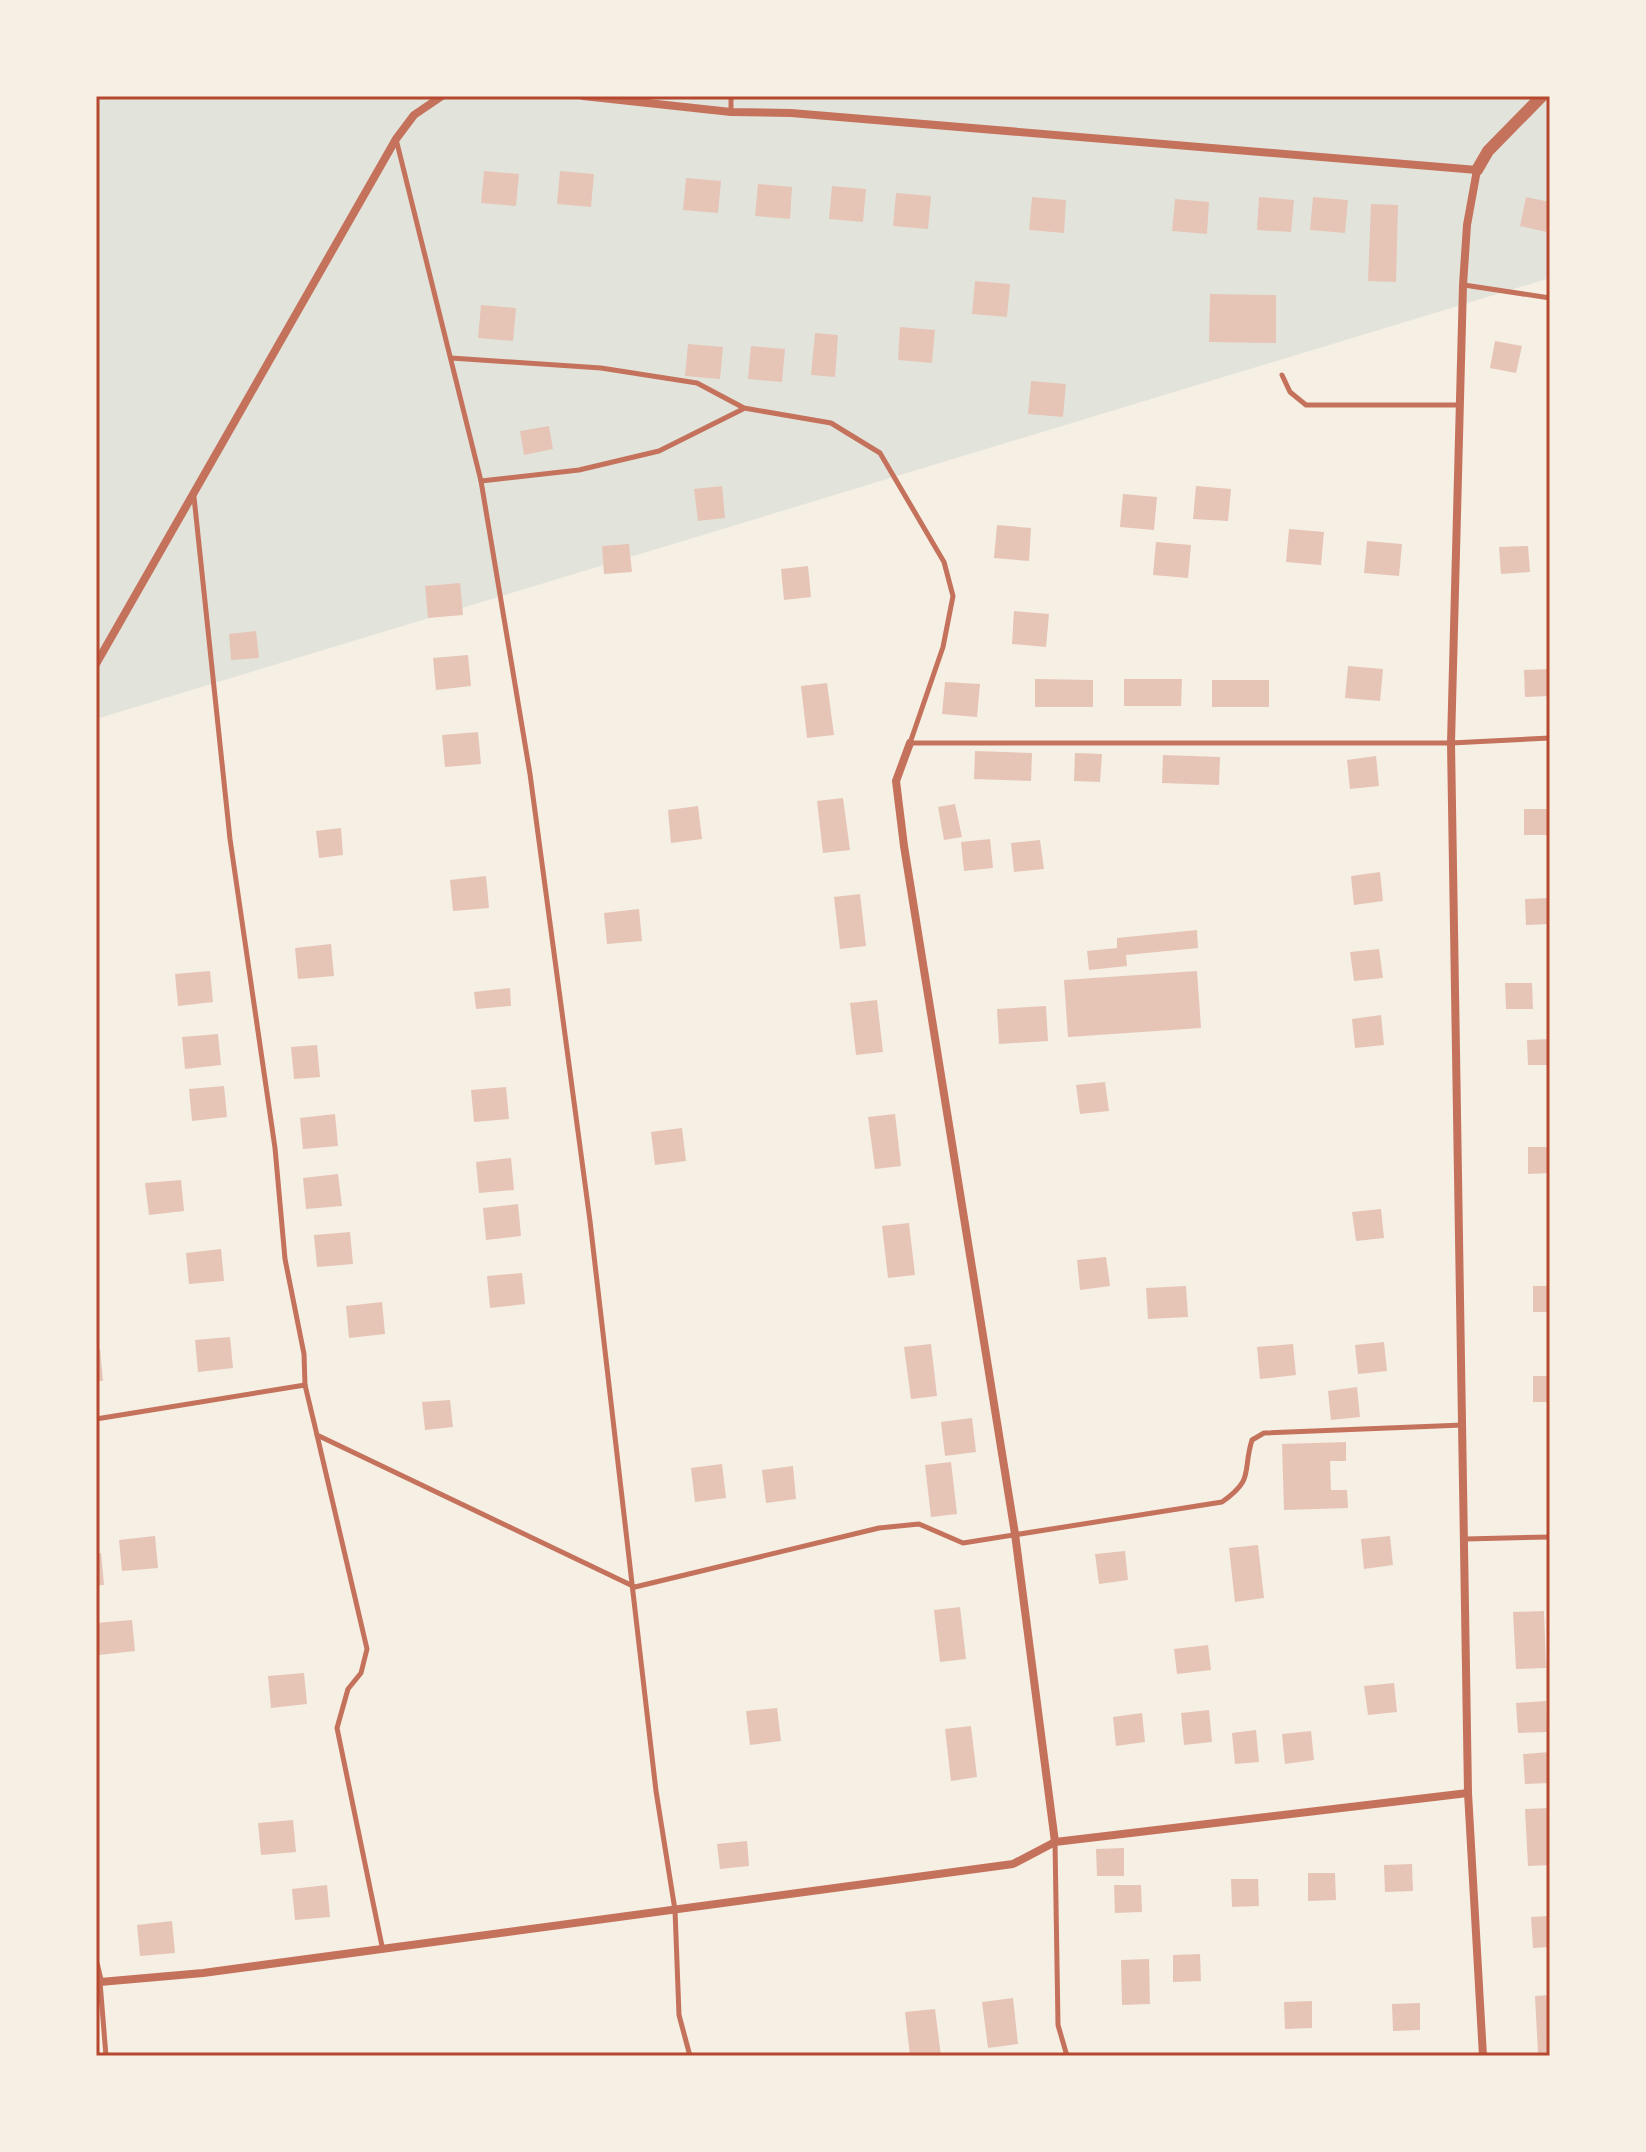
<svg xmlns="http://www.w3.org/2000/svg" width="1646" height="2152" font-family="'Alegreya Sans',sans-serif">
<rect width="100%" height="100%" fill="#f6efe4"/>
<!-- green -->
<polygon fill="#e2e4dc" points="96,96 1550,96 1550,278 96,719"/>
<!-- building -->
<g fill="#e6c5b7">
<polygon points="484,171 519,174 516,206 481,203"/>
<polygon points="560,171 594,174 591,207 557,204"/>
<polygon points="686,178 721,181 718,213 683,210"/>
<polygon points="758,184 792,187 790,219 755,216"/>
<polygon points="832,186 866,189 863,222 829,219"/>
<polygon points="896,193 931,196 928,229 893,226"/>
<polygon points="1032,197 1066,200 1064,233 1029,230"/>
<polygon points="1259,197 1294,200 1291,232 1257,230"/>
<polygon points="1313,197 1348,200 1345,233 1310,230"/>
<polygon points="1526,197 1550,202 1547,232 1520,226"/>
<polygon points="1175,199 1209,202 1207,234 1172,231"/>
<polygon points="1371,204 1398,205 1396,282 1368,281"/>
<polygon points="975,281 1010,284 1007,317 972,314"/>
<polygon points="1210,294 1276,295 1276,343 1209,342"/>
<polygon points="481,305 516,308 513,341 478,338"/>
<polygon points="900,327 935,330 932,363 898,360"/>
<polygon points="815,333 838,335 835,377 811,375"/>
<polygon points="1495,341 1522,346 1516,373 1490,368"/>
<polygon points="688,344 723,347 720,379 685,376"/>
<polygon points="751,346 785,349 782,382 748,379"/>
<polygon points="1031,381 1066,384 1063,417 1028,414"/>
<polygon points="549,426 553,449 524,455 520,431"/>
<polygon points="722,486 725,518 698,521 694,489"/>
<polygon points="1196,486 1231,489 1228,521 1193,519"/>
<polygon points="1123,494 1157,497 1154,530 1120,527"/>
<polygon points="997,525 1031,528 1029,561 994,558"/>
<polygon points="1289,529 1324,532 1321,565 1286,562"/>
<polygon points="1367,541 1402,544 1399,576 1364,573"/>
<polygon points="1156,542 1191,545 1188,578 1153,575"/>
<polygon points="629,544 632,572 604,574 602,546"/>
<polygon points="1528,546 1530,572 1501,574 1499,547"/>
<polygon points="808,566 811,597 784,600 781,569"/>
<polygon points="460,583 463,615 428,618 425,586"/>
<polygon points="1014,611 1049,614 1046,647 1012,644"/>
<polygon points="256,631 259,658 231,660 229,634"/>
<polygon points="468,655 471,686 436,690 433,658"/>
<polygon points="1348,666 1383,669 1380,701 1345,698"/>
<polygon points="1550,669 1550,696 1525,697 1524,670"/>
<polygon points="1035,679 1093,680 1093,707 1035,707"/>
<polygon points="1124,679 1182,679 1181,706 1124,706"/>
<rect x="1212" y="680" width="57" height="27"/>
<polygon points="945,682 980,684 977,717 942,714"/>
<polygon points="827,683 834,735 807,738 801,686"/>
<polygon points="478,732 481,764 445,767 442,735"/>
<polygon points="975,751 1032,753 1031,781 974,779"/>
<polygon points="1075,753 1102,754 1100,782 1074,781"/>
<polygon points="1163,755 1220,757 1219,785 1162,783"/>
<polygon points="1376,756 1379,786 1350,789 1347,760"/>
<polygon points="843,798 850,850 823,853 817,801"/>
<polygon points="955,804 962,837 944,840 938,807"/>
<polygon points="698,806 702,839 671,843 668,810"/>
<rect x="1524" y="809" width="26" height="26"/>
<polygon points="341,828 343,855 319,858 316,831"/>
<polygon points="990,839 993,868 964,871 961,842"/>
<polygon points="1040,840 1044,869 1014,872 1011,843"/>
<polygon points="1380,872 1383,901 1354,905 1351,876"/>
<polygon points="486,876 489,908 453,911 450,880"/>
<polygon points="860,894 866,946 840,949 834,897"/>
<polygon points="1550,898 1550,924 1526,925 1525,899"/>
<polygon points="639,909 642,941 607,944 604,913"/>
<polygon points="1197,930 1198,948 1126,955 1127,966 1089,970 1087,951 1117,948 1117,938"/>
<polygon points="331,944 334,976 298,979 295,948"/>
<polygon points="1379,949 1383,978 1354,981 1350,952"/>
<polygon points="210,971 213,1002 178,1006 175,974"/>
<polygon points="1197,971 1201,1028 1068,1037 1064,980"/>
<polygon points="1505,983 1532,983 1533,1009 1506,1009"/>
<polygon points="510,988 511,1006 476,1009 474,992"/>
<polygon points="877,1000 883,1052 856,1055 850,1003"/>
<polygon points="1046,1006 1048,1041 999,1044 997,1009"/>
<polygon points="1381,1015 1384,1045 1355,1048 1352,1019"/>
<polygon points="218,1034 221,1065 185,1069 182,1037"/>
<polygon points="1550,1039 1550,1065 1528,1065 1527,1040"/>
<polygon points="317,1045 320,1077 294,1079 291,1047"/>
<polygon points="1105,1082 1109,1111 1080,1114 1076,1085"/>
<polygon points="224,1086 227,1117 192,1121 189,1089"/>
<polygon points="506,1087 509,1119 474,1122 471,1090"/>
<polygon points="335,1114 338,1146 303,1149 300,1118"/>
<polygon points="895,1114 901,1166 875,1169 868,1117"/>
<polygon points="682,1128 686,1161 655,1165 651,1132"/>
<polygon points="1528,1147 1550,1147 1550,1173 1528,1174"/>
<polygon points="511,1158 514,1190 479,1193 476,1162"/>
<polygon points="338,1174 342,1206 306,1209 303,1178"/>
<polygon points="181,1180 184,1211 149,1215 145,1183"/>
<polygon points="518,1204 521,1236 486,1240 483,1208"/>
<polygon points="1381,1209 1384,1238 1356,1241 1352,1212"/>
<polygon points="909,1223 915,1275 888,1278 882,1226"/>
<polygon points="350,1232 353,1264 317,1267 314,1235"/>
<polygon points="221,1249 224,1281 189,1284 186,1253"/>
<polygon points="1106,1257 1110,1286 1080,1290 1077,1260"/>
<polygon points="522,1273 525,1304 490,1308 487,1276"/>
<polygon points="1186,1286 1188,1317 1148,1319 1146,1288"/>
<rect x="1533" y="1286" width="17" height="26"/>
<polygon points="382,1302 385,1334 349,1338 346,1306"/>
<polygon points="230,1337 233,1368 198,1372 195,1340"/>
<polygon points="1384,1342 1387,1371 1358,1374 1355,1345"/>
<polygon points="931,1344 937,1396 911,1399 904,1347"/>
<polygon points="1293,1344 1296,1375 1260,1379 1257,1347"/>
<polygon points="96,1349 100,1349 103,1381 96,1381"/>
<rect x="1533" y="1376" width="17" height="26"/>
<polygon points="1357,1387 1360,1417 1331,1420 1328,1391"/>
<polygon points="450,1400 453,1427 425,1430 422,1402"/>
<polygon points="972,1418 976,1452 945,1456 941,1422"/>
<polygon points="1346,1442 1346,1461 1330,1461 1331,1490 1347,1490 1348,1508 1284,1510 1282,1444"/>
<polygon points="951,1462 957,1514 931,1517 925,1465"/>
<polygon points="722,1464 726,1498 695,1502 691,1468"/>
<polygon points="793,1466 796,1499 766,1503 762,1470"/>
<polygon points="155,1536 158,1568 122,1571 119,1540"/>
<polygon points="1390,1536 1393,1565 1364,1569 1361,1539"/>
<polygon points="1258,1545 1264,1598 1235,1602 1229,1548"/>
<polygon points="1125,1551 1128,1580 1099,1584 1095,1554"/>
<polygon points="101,1553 104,1585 96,1585 96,1554"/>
<polygon points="960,1607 966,1659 940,1662 934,1610"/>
<polygon points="1544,1611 1546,1668 1516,1669 1513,1612"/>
<polygon points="132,1620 135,1651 99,1655 96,1623"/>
<polygon points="1208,1645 1211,1670 1177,1674 1174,1649"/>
<polygon points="304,1673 307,1704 271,1708 268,1676"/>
<polygon points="1394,1683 1397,1712 1368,1715 1364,1686"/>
<polygon points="1546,1701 1547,1732 1518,1733 1516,1703"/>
<polygon points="777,1708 781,1741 750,1745 746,1711"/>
<polygon points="1209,1710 1212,1742 1184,1745 1181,1713"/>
<polygon points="1142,1713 1145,1742 1116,1746 1113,1717"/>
<polygon points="971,1726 977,1777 951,1781 945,1729"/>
<polygon points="1256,1730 1259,1762 1235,1764 1232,1733"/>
<polygon points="1311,1731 1314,1760 1285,1764 1282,1734"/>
<polygon points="1550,1752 1550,1783 1525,1784 1523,1754"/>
<polygon points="1550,1808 1550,1865 1528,1866 1525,1809"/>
<polygon points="293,1820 296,1852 261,1855 258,1823"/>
<polygon points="747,1841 749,1866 720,1869 717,1844"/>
<polygon points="1124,1848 1124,1876 1097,1876 1096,1849"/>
<polygon points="1412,1864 1413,1891 1385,1892 1384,1865"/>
<polygon points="1308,1873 1335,1873 1336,1900 1308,1901"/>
<polygon points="1231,1879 1258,1879 1259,1906 1232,1907"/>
<polygon points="327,1885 330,1917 295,1920 292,1889"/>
<polygon points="1114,1885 1141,1885 1142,1912 1115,1913"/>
<polygon points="1550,1916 1550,1947 1533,1948 1531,1917"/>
<polygon points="172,1921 175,1953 140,1956 137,1925"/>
<polygon points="1200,1954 1201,1981 1173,1982 1173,1955"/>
<polygon points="1149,1959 1150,2004 1122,2005 1121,1960"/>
<polygon points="1550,1995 1550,2052 1538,2053 1535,1996"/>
<polygon points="1013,1998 1018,2044 988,2048 982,2002"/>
<polygon points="1312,2001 1312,2028 1285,2029 1284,2002"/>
<polygon points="1420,2003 1420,2030 1393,2031 1392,2004"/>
<polygon points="935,2009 941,2056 910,2056 905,2012"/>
</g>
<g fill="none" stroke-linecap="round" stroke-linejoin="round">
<!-- service -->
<g stroke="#c5725c" stroke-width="5">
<polyline points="731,96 731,111"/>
<polyline points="396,139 481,481 530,774 590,1221 656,1791 675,1910 679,2015 690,2056"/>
<polyline points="1464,285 1550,298"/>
<polyline points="451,358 601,368 697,383 744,408 831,423 880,453 944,562 953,596 943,647 910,743 1451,743 1550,738"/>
<polyline points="1282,375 1290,392 1306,405 1460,405"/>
<polyline points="481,481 579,470 659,451 743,409"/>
<polyline points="194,497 230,839 275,1148 285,1259 304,1354 305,1385"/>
<path d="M96 1419 305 1385 317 1435 635 1587 879 1528 919 1524 963 1543 1222 1502C1255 1479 1242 1472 1252 1440L1264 1433 1463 1425"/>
<polyline points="317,1435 367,1649 361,1673 348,1689 337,1728 382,1946"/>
<polyline points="1465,1539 1550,1537"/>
<polyline points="1055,1842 1058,2025 1067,2056"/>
<polyline points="100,1982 106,2056"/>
</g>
<!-- minor -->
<g stroke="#c5725c" stroke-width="8">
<polyline points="583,96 731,112 791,113 1477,170 1467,225 1463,285 1451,743 1468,1793 1483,2056"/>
<polyline points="96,664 396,139 414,115 442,96"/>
<polyline points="910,743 896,781 904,846 1015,1534 1055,1842"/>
<polyline points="96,1965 100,1982 203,1973 1013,1864 1055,1842 1468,1793"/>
</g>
<!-- tertiary -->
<polyline stroke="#c5725c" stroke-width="12" points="1477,170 1488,151 1542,96"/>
</g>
<!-- border -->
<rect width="1646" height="2152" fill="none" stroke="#f6efe4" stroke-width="196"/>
<rect x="98" y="98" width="1450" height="1956" fill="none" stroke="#b5482f" stroke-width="3"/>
</svg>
